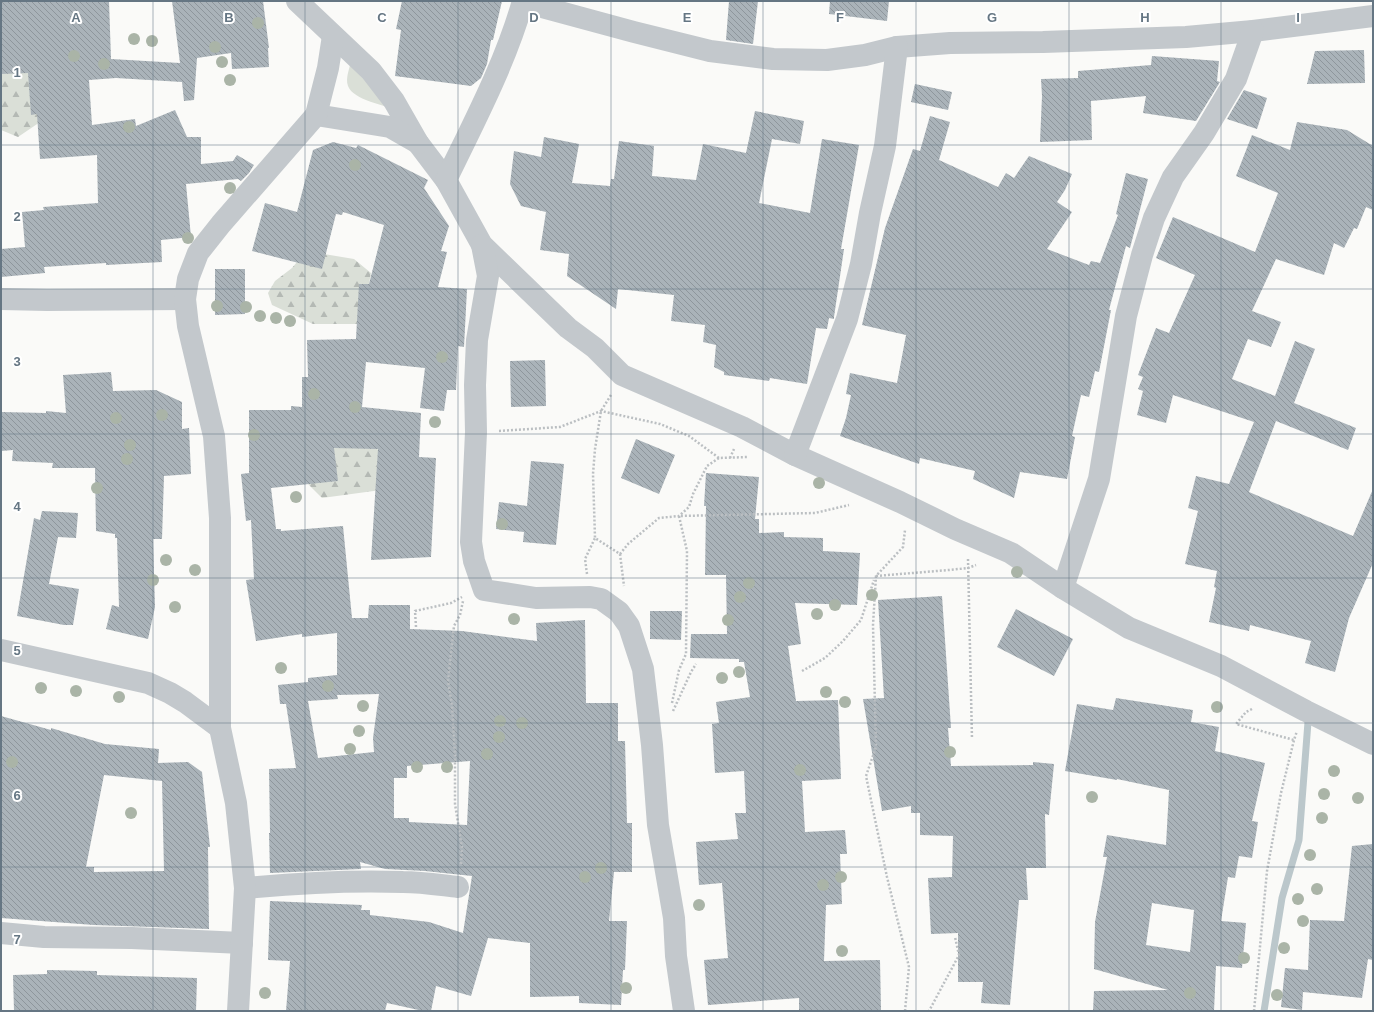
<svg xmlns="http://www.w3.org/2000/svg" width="1374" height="1012" font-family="Arial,sans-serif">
<defs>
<pattern id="forest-firs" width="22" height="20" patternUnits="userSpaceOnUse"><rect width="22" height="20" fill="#dadfd7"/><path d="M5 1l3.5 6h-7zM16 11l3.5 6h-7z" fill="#b4b9b4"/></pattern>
<pattern id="building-back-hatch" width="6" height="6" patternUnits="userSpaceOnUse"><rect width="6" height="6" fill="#aab3b9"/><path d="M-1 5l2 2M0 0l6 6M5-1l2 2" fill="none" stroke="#8e969c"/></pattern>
</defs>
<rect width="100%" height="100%" fill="#fafaf8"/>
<!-- green -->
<path fill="#dadfd7" d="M352 58 399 110C386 106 353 100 348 86 345 78 350 67 352 58Z"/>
<!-- forest -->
<g fill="url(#forest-firs)">
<polygon points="26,61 46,118 18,137 1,130 1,68"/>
<polygon points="306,251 354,259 371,273 361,324 313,324 272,305 268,293 275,281 292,268"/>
<polygon points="347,422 383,454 381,490 322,498 306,482"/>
</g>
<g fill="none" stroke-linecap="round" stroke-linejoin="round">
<!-- stream -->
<polyline stroke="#bbc7cb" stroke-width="7" points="1264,1011 1282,898 1299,840 1308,722"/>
</g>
<!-- building -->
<g fill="url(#building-back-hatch)" fill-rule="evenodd">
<polygon points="1,1 109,1 111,59 180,63 172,1 263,1 269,48 268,48 269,67 232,69 231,53 197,58 194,100 184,101 182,82 116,78 89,80 92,125 135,119 136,126 175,110 187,137 201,137 201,164 233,161 237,155 254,165 249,173 241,181 238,179 186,184 191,237 161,240 162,262 106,265 106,263 44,267 45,273 1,277 1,249 25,247 22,212 44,210 43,207 98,203 97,155 40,159 37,114 31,115 28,73 1,74"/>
<polygon points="402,1 502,1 493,40 491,40 487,64 481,78 471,86 395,76 401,30 396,29"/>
<polygon points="729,1 758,1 753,44 726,40"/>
<polygon points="830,1 889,1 887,21 829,14"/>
<polygon points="1364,50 1365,83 1307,84 1315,51"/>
<polygon points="1152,56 1219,61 1217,81 1220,82 1196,121 1143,113 1146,96 1091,101 1092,140 1040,142 1042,96 1041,79 1078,78 1078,71 1151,65"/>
<polygon points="915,84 952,92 948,110 911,102"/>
<polygon points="1244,90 1267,98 1257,129 1227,119"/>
<polygon points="755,111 804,121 800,144 772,139 759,203 810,213 822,139 859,145 841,249 844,249 834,317 834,319 829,318 827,329 816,328 807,384 770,378 769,381 724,375 724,372 714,367 716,345 703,342 705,325 671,321 674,295 618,289 616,309 567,276 569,254 540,250 546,212 521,206 510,184 514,151 541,157 544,137 579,144 572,183 610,186 611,179 614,179 619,141 654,146 652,176 696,180 703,144 746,153"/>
<polygon points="930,116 950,122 939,160 998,187 1006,173 1014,178 1029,156 1072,174 1065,190 1057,202 1072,212 1047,249 1089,265 1091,261 1100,263 1118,215 1116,214 1126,173 1148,179 1130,248 1126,246 1109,310 1111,310 1099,372 1095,371 1089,397 1081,395 1072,436 1075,437 1067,479 1020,472 1014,498 973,479 975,471 920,458 919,464 840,436 846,418 851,395 846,394 850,373 897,383 906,335 862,325 885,228 913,149 920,151"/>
<polygon points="1297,122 1347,130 1373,146 1373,210 1366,207 1357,229 1354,228 1344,248 1334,243 1324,275 1276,259 1252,311 1281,322 1271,347 1248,339 1232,379 1275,396 1295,341 1315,349 1294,403 1356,428 1348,450 1276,421 1249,492 1353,536 1373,489 1373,563 1349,618 1335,672 1305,663 1311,641 1250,625 1249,631 1209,622 1216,588 1214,587 1217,571 1185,564 1198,511 1188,508 1196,476 1229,484 1254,422 1173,395 1166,423 1137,415 1143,391 1138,389 1143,377 1138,375 1156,328 1169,333 1195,275 1156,258 1173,217 1255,252 1278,193 1236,176 1252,135 1290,150"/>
<path d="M333 142 356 148 358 145 428 180 424 188 449 226 441 251 447 252 438 287 467 289 464 347 458 346 456 390H447L444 411 420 408 425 368 366 362 362 407 421 413 419 457 436 458 431 557 371 560 378 449 334 448 338 481 271 488 276 529H281V531L343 526 352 618H368L369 605H410V629L462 631 537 641 536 623 585 620 586 703H618V741H625L627 823H632V872H614L609 921H627L625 970H623L621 1005 579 1003V996L530 997V943L488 938 471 996 436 986 431 1011H423L387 1003 385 1011H286L290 961 268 960 270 901 362 905 361 910H370V915L429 922 463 933 472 876 425 871 385 869 360 862 361 869 270 873 269 833H270L269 769 296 768 286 704H280L278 685 308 682V678L337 675V633L302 637V634L256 641 246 580 254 579 251 520 246 521 241 474 249 473V410H291V406L302 407V377H308L307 340 356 339 359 284H369L384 225 343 212 342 215 336 214 322 269 252 251 265 203 297 212 313 150ZM379 694 373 738 374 752 318 758 308 701 338 699 337 695ZM470 761 467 825 409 822V818H394V778H407V766Z"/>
<polygon points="215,269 245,269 245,314 215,315"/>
<polygon points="545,360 546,406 511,407 510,361"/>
<polygon points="111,372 113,391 156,390 182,402 182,429 189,428 191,474 164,476 162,539 153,539 155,607 148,639 106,629 112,605 119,607 117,538 115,538 115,534 96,531 95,468 52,468 53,463 12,461 13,450 1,451 1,412 46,413 46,411 66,413 63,375"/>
<polygon points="636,439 675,455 659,494 621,478"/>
<polygon points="531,461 564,464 556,545 523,542 524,532 496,529 499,502 527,506"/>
<polygon points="706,473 759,477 755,519 759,519 759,533 784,532 784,537 823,538 823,551 860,553 857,605 795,603 801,644 788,646 796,701 838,700 841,779 802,781 805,832 845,830 847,854 840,854 842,904 826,905 824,961 880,960 881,1010 830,1011 799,1010 799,998 708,1005 704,960 728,958 722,883 699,885 696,842 738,839 735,813 746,813 744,771 715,773 712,724 719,723 716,702 750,697 744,662 739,662 739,659 690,658 691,634 727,634 726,575 705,575 706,506 704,506"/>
<polygon points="42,511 78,513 76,538 58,537 49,584 79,589 73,625 64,625 17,616 34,518 40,520"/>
<polygon points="942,596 951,728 948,728 951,766 1033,765 1033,762 1054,764 1049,815 1045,814 1046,868 1026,868 1028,900 1019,900 1010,1005 981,1003 983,982 958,982 958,933 931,934 928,878 952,877 953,836 920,835 920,813 911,813 911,806 882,811 863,699 884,698 878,600"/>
<polygon points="1016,609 1073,639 1054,676 997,647"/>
<polygon points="650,611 682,611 681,640 650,639"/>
<path d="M1116 698 1193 710 1191 722 1219 727 1215 751 1265 763 1252 821 1258 822 1252 858 1239 856 1235 878 1228 877 1221 921 1246 923 1242 968 1216 966 1214 1011H1093L1094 991 1168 990 1094 969 1095 922 1107 857H1103L1107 835 1166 845 1169 790 1117 779V780L1065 771 1077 704 1113 710ZM1152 903 1194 910 1190 952 1146 945Z"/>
<path d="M1 716 51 730V728L105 744 159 749 158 763 188 762 202 772 210 847H208L209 929 94 925 1 918ZM104 775 162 781 164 871 94 872V867H86Z"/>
<polygon points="1373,844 1373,960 1368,959 1362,998 1303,992 1302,1010 1281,1007 1285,968 1308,970 1310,920 1344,921 1352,846"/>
<polygon points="47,970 97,971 97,975 197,978 196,1011 14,1011 13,975 47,974"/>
</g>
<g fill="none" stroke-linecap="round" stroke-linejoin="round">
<!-- path -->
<g stroke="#bbbfc2" stroke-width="2.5" stroke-dasharray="2 2" stroke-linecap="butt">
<polyline points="611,395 601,411 595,449 593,474 595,538 620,554 624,586"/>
<polyline points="499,431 560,427 601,411 660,424 689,436 719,458"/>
<polyline points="730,458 734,449"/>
<polyline points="620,554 628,544 659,518 679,516 689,507 693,494 707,466 719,458 748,457"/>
<polyline points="968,559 972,739"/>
<polyline points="587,574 585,559 595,538"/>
<polyline points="876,576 949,570 968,568 976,565"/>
<polyline points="416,627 415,611 451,603 462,597"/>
<polyline points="802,671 825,658 843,641 861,620 874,580"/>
<polyline points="672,703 679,670 686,654 687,551 679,516 815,513 849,505"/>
<polyline points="1252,709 1246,712 1236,724 1294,740"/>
<polyline points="673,711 691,672 696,664"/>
<polyline points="461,864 462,848 455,804 455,756 452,705 448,681 454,626 460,615 463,601"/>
<polyline points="905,1011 909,967 887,877 866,776 876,747 873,625 876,576 903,547 905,530"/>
<polyline points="928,1011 929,1011 959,955 955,937"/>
<polyline points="1254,1011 1267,871 1281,793 1294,740 1297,731"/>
</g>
<!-- minor -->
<g stroke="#c3c8cc" stroke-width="22">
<polyline points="297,1 371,71 394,101 418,143 446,180 482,245 568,328 595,348 622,375 742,427 795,455 900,502 955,529 1011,553 1063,588 1129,628 1221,666 1306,711 1373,744"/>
<polyline points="523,2 634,32 710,51 773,59 827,60 865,55 897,47 950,43 1043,42 1186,37 1253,31 1373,16"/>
<polyline points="316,115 390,127 418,143"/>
<path d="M446 180C474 122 505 64 523 1"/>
<polyline points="482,245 488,276 477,340 475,385 476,432 471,542 474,561 484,590 536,598 590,597 601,599 619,612 629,626 643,669 652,745 658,825 674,918 676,956 684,1011"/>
<polyline points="1,299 47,300 185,299"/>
<polyline points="795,455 847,319 861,264 870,213 885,146 897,47"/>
<polyline points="1063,588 1099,479 1126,316 1142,255 1154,218 1173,177 1204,133 1236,79 1253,31"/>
<polyline points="1,650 148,683 170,693 185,702 220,728"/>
<path d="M245 888C298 883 350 880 403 882 422 882 440 885 458 887"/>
<polyline points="1,933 44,937 132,938 242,943"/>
<polyline points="238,1011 245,888 236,803 220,728 220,518 214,436 188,326 185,299 188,279 198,253 221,224 316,115 328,68 333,36"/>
</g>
</g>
<!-- trees -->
<g fill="#aab4a7">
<circle cx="258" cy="23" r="6"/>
<circle cx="134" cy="39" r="6"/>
<circle cx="152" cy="41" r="6"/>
<circle cx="215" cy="47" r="6"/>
<circle cx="74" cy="56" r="6"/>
<circle cx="222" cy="62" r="6"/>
<circle cx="104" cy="64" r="6"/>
<circle cx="230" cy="80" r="6"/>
<circle cx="129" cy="127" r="6"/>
<circle cx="355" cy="165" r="6"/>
<circle cx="230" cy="188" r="6"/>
<circle cx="188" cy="238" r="6"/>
<circle cx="217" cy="306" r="6"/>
<circle cx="246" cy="307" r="6"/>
<circle cx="260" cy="316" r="6"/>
<circle cx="276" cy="318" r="6"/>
<circle cx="290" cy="321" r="6"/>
<circle cx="442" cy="357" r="6"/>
<circle cx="314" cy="394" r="6"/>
<circle cx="355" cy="407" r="6"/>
<circle cx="162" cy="415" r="6"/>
<circle cx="116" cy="418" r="6"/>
<circle cx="435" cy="422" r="6"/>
<circle cx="254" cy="435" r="6"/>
<circle cx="130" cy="445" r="6"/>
<circle cx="127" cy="459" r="6"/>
<circle cx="819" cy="483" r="6"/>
<circle cx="97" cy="488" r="6"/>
<circle cx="296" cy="497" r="6"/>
<circle cx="502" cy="524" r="6"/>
<circle cx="166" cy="560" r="6"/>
<circle cx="195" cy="570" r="6"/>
<circle cx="1017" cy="572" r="6"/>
<circle cx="153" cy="580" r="6"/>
<circle cx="749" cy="583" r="6"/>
<circle cx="872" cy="595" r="6"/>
<circle cx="740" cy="597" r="6"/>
<circle cx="835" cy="605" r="6"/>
<circle cx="175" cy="607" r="6"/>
<circle cx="817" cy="614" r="6"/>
<circle cx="514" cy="619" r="6"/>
<circle cx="728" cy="620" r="6"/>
<circle cx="281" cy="668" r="6"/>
<circle cx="739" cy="672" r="6"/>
<circle cx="722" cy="678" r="6"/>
<circle cx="328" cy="686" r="6"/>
<circle cx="41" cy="688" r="6"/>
<circle cx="76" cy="691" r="6"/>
<circle cx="826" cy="692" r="6"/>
<circle cx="119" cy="697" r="6"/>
<circle cx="845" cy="702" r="6"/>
<circle cx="363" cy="706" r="6"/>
<circle cx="1217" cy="707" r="6"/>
<circle cx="500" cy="721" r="6"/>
<circle cx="522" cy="723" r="6"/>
<circle cx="359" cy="731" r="6"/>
<circle cx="499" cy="737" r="6"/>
<circle cx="350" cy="749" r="6"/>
<circle cx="950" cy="752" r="6"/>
<circle cx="487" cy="754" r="6"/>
<circle cx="12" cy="762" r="6"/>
<circle cx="417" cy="767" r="6"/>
<circle cx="447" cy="767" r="6"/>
<circle cx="800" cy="770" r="6"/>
<circle cx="1334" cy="771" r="6"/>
<circle cx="1324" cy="794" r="6"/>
<circle cx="1092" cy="797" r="6"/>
<circle cx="1358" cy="798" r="6"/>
<circle cx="131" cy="813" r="6"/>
<circle cx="1322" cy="818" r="6"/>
<circle cx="1310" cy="855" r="6"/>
<circle cx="601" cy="868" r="6"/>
<circle cx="585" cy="877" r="6"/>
<circle cx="841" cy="877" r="6"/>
<circle cx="823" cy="885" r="6"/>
<circle cx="1317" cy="889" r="6"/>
<circle cx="1298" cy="899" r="6"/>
<circle cx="699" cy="905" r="6"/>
<circle cx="1303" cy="921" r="6"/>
<circle cx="1284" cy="948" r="6"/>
<circle cx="842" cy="951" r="6"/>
<circle cx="1244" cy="958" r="6"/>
<circle cx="626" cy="988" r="6"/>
<circle cx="265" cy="993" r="6"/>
<circle cx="1190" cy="993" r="6"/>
<circle cx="1277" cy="995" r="6"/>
</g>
<!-- grid -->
<path fill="none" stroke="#657683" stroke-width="1" stroke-opacity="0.55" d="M153 1V1011M305 1V1011M458 1V1011M611 1V1011M763 1V1011M916 1V1011M1069 1V1011M1221 1V1011M1 145H1373M1 289H1373M1 434H1373M1 578H1373M1 723H1373M1 867H1373"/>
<g font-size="13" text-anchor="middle" font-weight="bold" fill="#657683" stroke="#fff" stroke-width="4" stroke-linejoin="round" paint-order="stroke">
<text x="76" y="22">A</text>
<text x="229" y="22">B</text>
<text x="382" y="22">C</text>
<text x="534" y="22">D</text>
<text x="687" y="22">E</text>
<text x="840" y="22">F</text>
<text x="992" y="22">G</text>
<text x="1145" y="22">H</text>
<text x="1298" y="22">I</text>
<text x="17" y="77">1</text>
<text x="17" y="221">2</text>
<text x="17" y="366">3</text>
<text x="17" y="511">4</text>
<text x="17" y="655">5</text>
<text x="17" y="800">6</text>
<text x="17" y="944">7</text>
</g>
<!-- border -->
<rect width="1374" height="1012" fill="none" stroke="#657683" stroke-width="4"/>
</svg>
